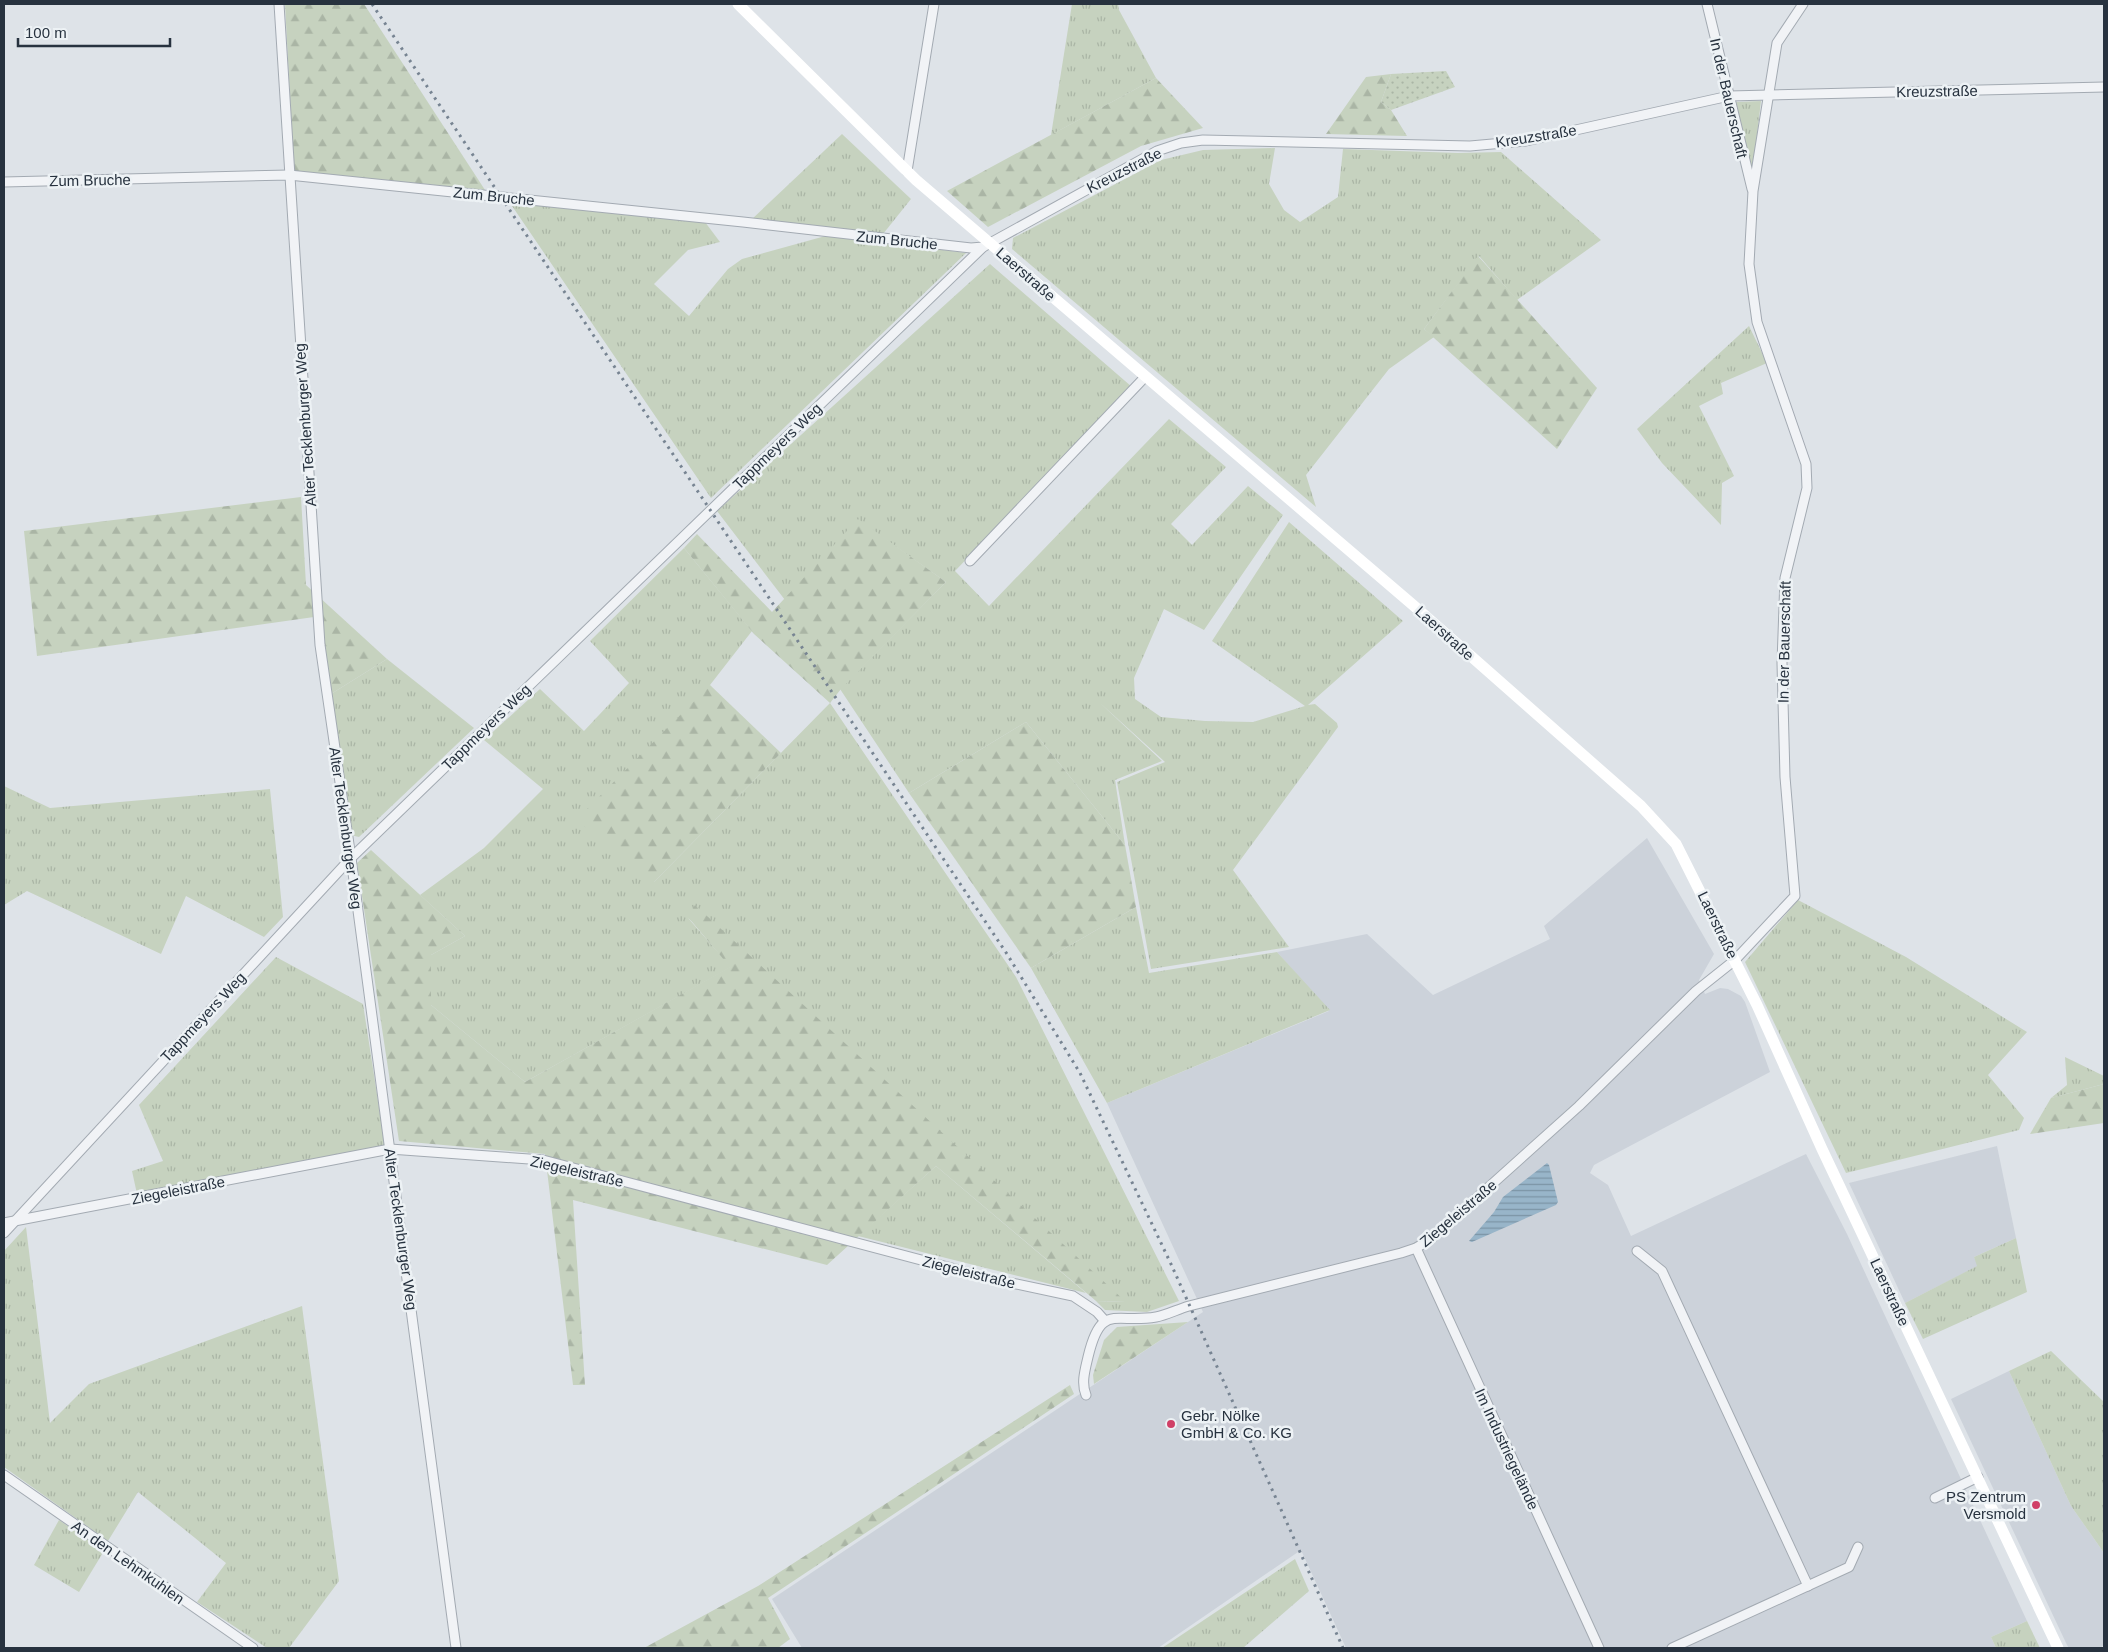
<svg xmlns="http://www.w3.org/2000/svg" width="2108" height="1652" font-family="Arial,sans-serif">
<defs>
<pattern id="grass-tufts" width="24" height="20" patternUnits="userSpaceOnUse" patternTransform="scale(1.25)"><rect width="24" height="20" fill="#c6d2bf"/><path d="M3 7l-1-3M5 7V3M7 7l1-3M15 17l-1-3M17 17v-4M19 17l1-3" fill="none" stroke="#aab5a5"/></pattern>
<pattern id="forest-firs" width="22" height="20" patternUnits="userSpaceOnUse" patternTransform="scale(1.25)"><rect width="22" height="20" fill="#c6d2bf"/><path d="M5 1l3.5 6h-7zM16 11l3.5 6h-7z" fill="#aab5a5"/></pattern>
<pattern id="garden-dots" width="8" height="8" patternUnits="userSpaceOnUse" patternTransform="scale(1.25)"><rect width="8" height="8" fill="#c6d2bf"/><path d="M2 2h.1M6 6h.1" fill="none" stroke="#aab5a5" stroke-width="1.8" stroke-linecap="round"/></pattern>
<pattern id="water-rules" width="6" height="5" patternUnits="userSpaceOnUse" patternTransform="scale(1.25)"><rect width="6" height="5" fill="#98b5c9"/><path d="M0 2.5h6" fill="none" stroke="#7c94a5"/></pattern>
</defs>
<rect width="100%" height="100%" fill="#dee3e8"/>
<!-- built -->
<g fill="#ccd2da">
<polygon points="1647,838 1714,954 1699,980 1705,994 1720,988 1728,989 1741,996 1745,1002 1770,1072 1594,1165 1590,1173 1608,1185 1631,1236 1806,1154 1847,1234 2027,1621 1991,1637 1996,1648 1346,1648 1301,1550 1158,1648 802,1648 772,1599 1203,1312 1107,1103 1329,1011 1277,952 1367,934 1433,995 1550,939 1544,926"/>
<polygon points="1997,1146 2016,1238 1974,1257 1978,1266 1905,1303 1849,1183"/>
<polygon points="2009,1371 2071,1506 2104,1553 2104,1644 2101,1648 2069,1648 2067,1645 1951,1399"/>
</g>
<!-- grass -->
<g fill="url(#grass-tufts)">
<polygon points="1072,4 1118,4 1119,10 1156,78 1051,135"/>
<polygon points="1761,101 1753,167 1749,167 1736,102"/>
<polygon points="842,134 911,199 883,234 751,220"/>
<polygon points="1275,148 1269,184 1284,210 1300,222 1338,197 1343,149 1458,153 1501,152 1601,240 1517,300 1479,256 1424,329 1434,337 1389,369 1306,475 1316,507 1012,249 1013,238 1161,160 1203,150"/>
<polygon points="510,203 705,222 720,242 688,250 654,284 689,316 728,269 742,259 829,235 966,253 711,498"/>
<polygon points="990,264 1132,387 955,571 989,606 1169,419 1226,467 1171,524 1192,545 1248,486 1283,515 1204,630 1164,609 1134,678 1135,699 1161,717 1205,721 1253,722 1305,706 1212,641 1289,522 1403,621 1308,705 1315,704 1337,723 1338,727 1233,870 1289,947 1151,969 1117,782 1165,762 1099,702 1162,761 1115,780 1125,845 1026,722 909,793 840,689 946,582 858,520 785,600 717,511"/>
<polygon points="1749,326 1767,363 1721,383 1723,394 1699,406 1734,476 1722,483 1721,525 1662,463 1637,429"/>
<polygon points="684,548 752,631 710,685 654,882 830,703 1016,977 1179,1301 1147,1312 1105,1310 1096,1301 1125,1302 688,918 731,967 525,1082 431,1005 431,955 465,936 420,895 484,848 543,789 484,740 540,689 584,731 629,683 590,641"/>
<polygon points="387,659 474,728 359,837 350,835 331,694"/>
<polygon points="4,786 50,808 270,789 283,917 264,937 186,896 161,954 27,891 4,905"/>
<polygon points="1798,900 1906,957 2027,1032 1988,1075 2024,1118 2019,1130 1846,1173 1745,962"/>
<polygon points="1136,907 1149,973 1277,952 1330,1010 1107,1103 1031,968"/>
<polygon points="276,957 363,1004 385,1146 137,1194 132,1171 163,1161 139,1105"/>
<polygon points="2065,1057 2104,1076 2104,1084 2051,1098 2067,1085"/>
<polygon points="936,1166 1086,1293 858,1236"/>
<polygon points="26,1227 50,1423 89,1384 302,1306 339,1581 289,1648 267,1648 197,1602 226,1563 138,1492 108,1541 4,1467 4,1251"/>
<polygon points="2016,1238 2027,1292 1923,1339 1905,1303 1977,1266 1974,1257"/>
<polygon points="2051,1351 2104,1402 2104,1553 2071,1506 2009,1371"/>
<polygon points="59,1520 104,1551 79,1592 34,1565"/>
<polygon points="1295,1559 1309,1591 1243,1648 1162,1648"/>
<polygon points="2027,1621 2040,1648 1996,1648 1991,1637"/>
</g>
<!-- forest -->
<g fill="url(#forest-firs)">
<polygon points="285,4 364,4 485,190 294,171"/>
<polygon points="1391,74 1381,102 1391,110 1407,136 1326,134 1366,77"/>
<polygon points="1156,78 1203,128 1141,146 988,227 947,191"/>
<polygon points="1478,256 1597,388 1557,449 1424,329"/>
<polygon points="301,497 306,585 387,659 331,694 314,617 37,656 24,531"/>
<polygon points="858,519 946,582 841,689 830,703 754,634 684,548 697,534 772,612"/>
<polygon points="710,685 781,753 654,882 576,820"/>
<polygon points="1026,722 1125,845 1136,907 1031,968 909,793"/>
<polygon points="371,850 465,936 431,955 431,1005 525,1082 730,967 688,917 695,905 1126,1302 1096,1301 936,1166 827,1265 573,1200 585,1385 573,1385 545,1154 399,1141 357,863"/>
<polygon points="2104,1084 2104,1123 2030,1134 2051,1098"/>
<polygon points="1188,1322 1094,1384 1093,1375 1104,1340 1117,1327"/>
<polygon points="1070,1385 1074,1394 768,1598 790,1639 778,1648 644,1648 758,1586"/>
</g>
<!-- garden -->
<polygon fill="url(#garden-dots)" points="1446,71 1455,87 1391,110 1381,102 1391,74"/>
<!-- water -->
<polygon fill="url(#water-rules)" points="1547,1163 1549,1165 1558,1202 1556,1205 1472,1242 1469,1241 1494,1212 1503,1197"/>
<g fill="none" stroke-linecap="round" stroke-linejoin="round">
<!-- minor casing -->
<g stroke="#a3aab2" stroke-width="11">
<g id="minor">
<polyline points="279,4 320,645 351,858 456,1648"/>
<polyline points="1707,4 1752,189"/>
<polyline points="907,171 934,4"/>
<polyline points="4,182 289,175 743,222 971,248 983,247"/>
<polyline points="970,561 1145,377"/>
<polyline points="4,1223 390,1149 543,1160 993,1279 1073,1296 1097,1312 1105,1321"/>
<polyline points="4,1233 351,858 983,247 1157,151 1181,143 1203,140 1470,146 1526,141 1729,96 2104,87"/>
<polyline points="1416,1248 1599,1648"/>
<polyline points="1637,1251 1662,1271 1808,1586"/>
<path d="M1086 1395C1081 1383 1085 1370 1088 1357 1101 1302 1115 1324 1156 1317 1167 1315 1178 1309 1189 1306L1401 1253 1416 1248 1432 1238 1579 1106 1696 991 1735 960 1795 896 1785 777 1782 663 1785 578 1807 488 1806 464 1757 322 1749 264 1753 191 1777 43 1803 4"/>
<polyline points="4,1475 253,1648"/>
<polyline points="1935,1498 1978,1477"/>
<polyline points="1672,1648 1849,1567 1858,1547"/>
</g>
</g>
<!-- minor -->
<use href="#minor" stroke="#f1f3f6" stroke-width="9"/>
<!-- secondary -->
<polyline stroke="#fff" stroke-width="11" points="738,4 916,180 1413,605 1641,806 1676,844 1757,1005 1822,1149 2058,1648"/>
<!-- rail -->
<polyline stroke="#778492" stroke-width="3" stroke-dasharray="2.5 5" stroke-linecap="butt" points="372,4 1007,954 1080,1073 1171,1264 1343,1648"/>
</g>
<!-- markers -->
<g fill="#d04067" stroke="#edf2f5" stroke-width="2">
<circle cx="1171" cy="1424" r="5"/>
<circle cx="2036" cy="1505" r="5"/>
</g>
<g text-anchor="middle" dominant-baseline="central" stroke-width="5" stroke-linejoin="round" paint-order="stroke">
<!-- street labels -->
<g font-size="15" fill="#27323f" stroke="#edf2f5">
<text transform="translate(1937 91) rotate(-1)">Kreuzstraße</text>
<text transform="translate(1729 98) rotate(77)">In der Bauerschaft</text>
<text transform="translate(1536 136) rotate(-9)">Kreuzstraße</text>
<text transform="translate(1124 170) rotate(-27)">Kreuzstraße</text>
<text transform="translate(90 180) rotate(-1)">Zum Bruche</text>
<text transform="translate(494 196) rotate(6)">Zum Bruche</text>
<text transform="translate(897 240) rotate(6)">Zum Bruche</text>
<text transform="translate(1026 274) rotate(41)">Laerstraße</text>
<text transform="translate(305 425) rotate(-94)">Alter Tecklenburger Weg</text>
<text transform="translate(777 446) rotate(-44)">Tappmeyers Weg</text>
<text transform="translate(1445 633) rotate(42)">Laerstraße</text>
<text transform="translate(1784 642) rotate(-89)">In der Bauerschaft</text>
<text transform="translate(486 727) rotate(-44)">Tappmeyers Weg</text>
<text transform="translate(346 828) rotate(82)">Alter Tecklenburger Weg</text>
<text transform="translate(1718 925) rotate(64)">Laerstraße</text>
<text transform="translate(203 1017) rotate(-47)">Tappmeyers Weg</text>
<text transform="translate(577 1171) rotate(13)">Ziegeleistraße</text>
<text transform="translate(178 1190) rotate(-11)">Ziegeleistraße</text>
<text transform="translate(1458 1213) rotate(-40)">Ziegeleistraße</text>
<text transform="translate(401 1229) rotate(82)">Alter Tecklenburger Weg</text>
<text transform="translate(969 1272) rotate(14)">Ziegeleistraße</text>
<text transform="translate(1890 1292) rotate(65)">Laerstraße</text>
<text transform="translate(1507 1449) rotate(65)">Im Industriegelände</text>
<text transform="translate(128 1562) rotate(35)">An den Lehmkuhlen</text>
</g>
<!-- poi labels -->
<g font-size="15" fill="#27323f" stroke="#edf2f5" text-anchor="start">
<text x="1181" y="1415">Gebr. Nölke<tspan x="1181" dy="17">GmbH &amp; Co. KG</tspan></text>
<text x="2026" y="1496" text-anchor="end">PS Zentrum<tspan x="2026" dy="17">Versmold</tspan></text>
</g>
</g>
<!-- border -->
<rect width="2108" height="1652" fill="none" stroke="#27323f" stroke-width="10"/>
<!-- scale -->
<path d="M18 38v8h152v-8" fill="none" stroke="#27323f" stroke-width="2.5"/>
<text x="25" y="38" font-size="15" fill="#27323f" stroke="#edf2f5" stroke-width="4" paint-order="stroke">100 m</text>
</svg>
